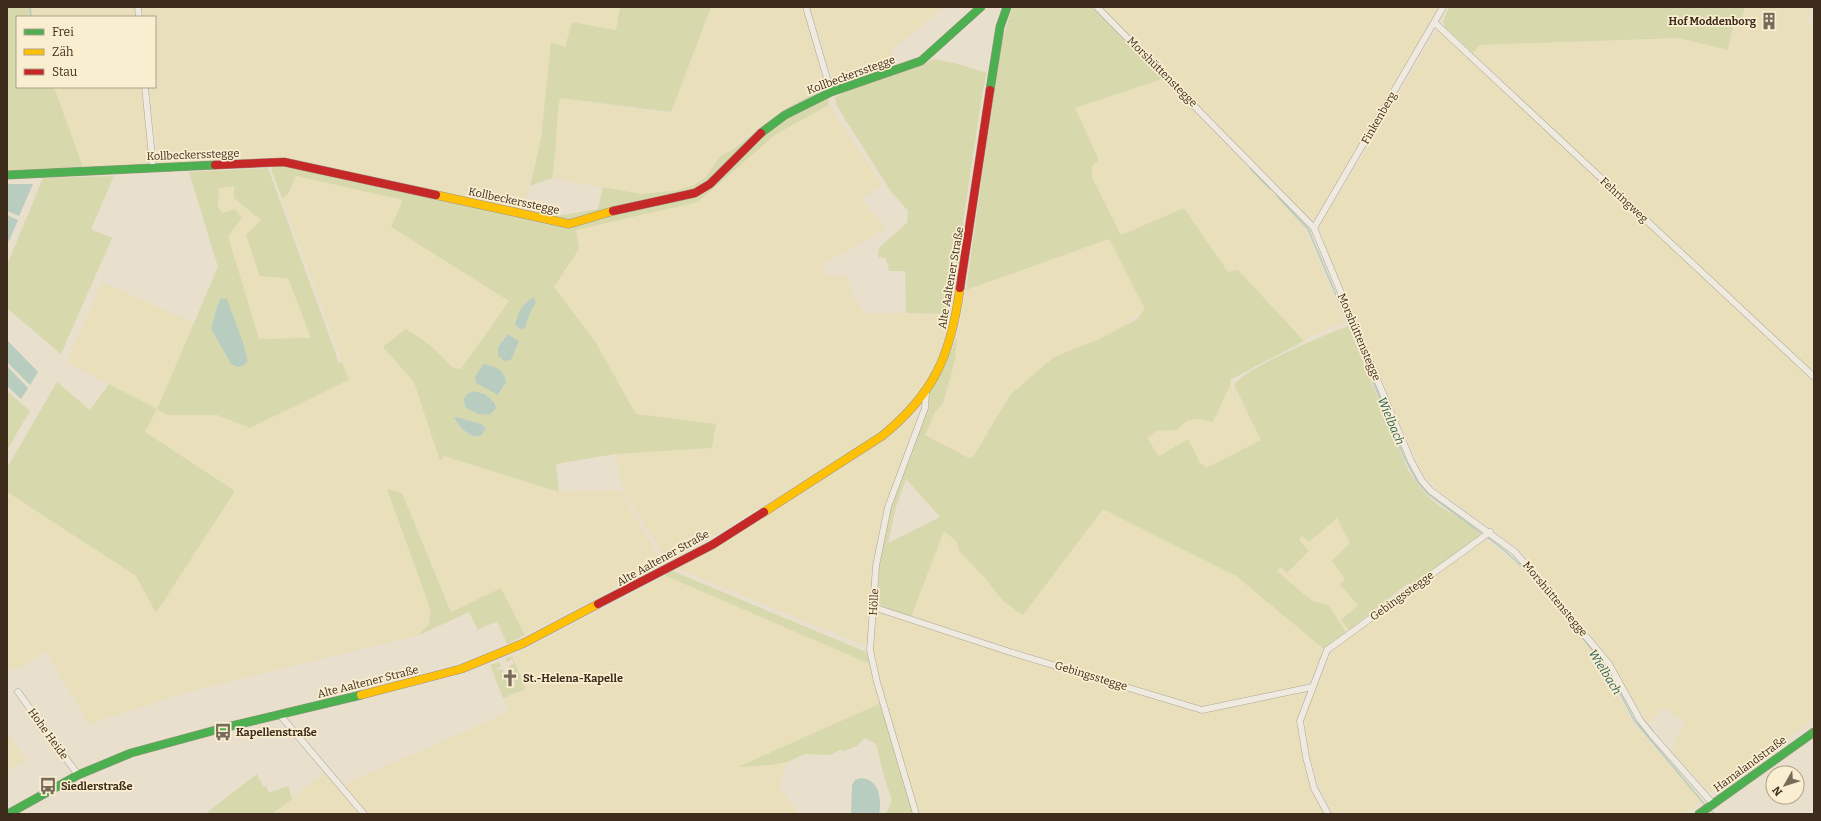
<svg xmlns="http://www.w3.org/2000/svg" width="1821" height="821" font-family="Bitter,serif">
<rect width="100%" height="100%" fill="#e8dfcc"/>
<!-- farmland -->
<g fill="#e9e0bb">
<polygon points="31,7 136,7 137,17 33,17"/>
<polygon points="139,7 620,7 616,30 573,22 565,47 552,42 541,139 523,209 282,158 159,163 149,87 155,87 155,17 140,17"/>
<polygon points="711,7 803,7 824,85 817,91 782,111 728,151 714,163 706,177 694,185 679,190 641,194 552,178 555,160 556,122 560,98 669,113 671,112"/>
<polygon points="810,7 944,7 890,51 894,65 834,85"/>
<polygon points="1102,7 1439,7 1316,219 1308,217"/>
<polygon points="1745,7 1811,7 1808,23 1814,27 1814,373 1473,53 1479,45 1679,38 1728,50 1734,21 1741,21"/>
<polygon points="1438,29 1814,379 1814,719 1710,793 1671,750 1685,723 1664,707 1648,724 1600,645 1520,550 1439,491 1423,475 1317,231"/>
<polygon points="1162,79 1302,222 1345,321 1308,337 1304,341 1238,270 1228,273 1184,208 1121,235 1092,177 1092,166 1075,108"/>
<polygon points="54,87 144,87 150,160 147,165 83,168"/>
<polygon points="829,105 882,185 861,199 886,228 840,255 822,263 824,276 848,277 852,296 866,314 906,313 950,314 946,343 935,369 916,398 892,423 834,462 698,545 668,561 624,492 615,454 712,448 716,424 636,414 596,343 554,287 569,265 576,230 698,202 776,134"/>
<polygon points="296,176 403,200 392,227 509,301 461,369 453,368 442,355 419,336 406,329 383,347 414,382 440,460 444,456 559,492 620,490 662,563 525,635 501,589 452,612 402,493 387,489 431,611 429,624 419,635 195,690 89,724 45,650 26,665 7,671 7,492 136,576 156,613 235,491 145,432 157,409 67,362 102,282 194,323 157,409 168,415 217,415 250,428 349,380 282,198 288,194"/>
<polygon points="234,185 234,198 262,221 288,278 312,338 259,340 228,236 223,213 218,208 219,188"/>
<polygon points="1109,239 1145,309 1124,324 1136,320 1097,340 1054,357 1010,395 972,457 969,458 925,436 935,412 943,403 953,369 957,337 966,290"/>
<polygon points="1231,383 1261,440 1205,468 1201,465 1159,456 1147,438 1155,431 1177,430 1187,421 1197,419 1213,422"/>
<polygon points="917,419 918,422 885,508 876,547 868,644 864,645 676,568 741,532 911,420"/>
<polygon points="1103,509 1236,576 1324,649 1312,677 1307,684 1206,707 1192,705 911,617 944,531 956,542 960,552 985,578 1003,601 1023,614"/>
<polygon points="1337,518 1350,543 1332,561 1346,579 1341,585 1358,605 1341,620 1349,630 1346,632 1328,605 1312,601 1277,571 1281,567 1287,573 1309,552 1299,540 1303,536 1309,542"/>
<polygon points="1485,539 1519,566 1595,655 1634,724 1702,801 1684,814 1334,814 1321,791 1307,747 1305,713 1333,651 1349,634 1424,584"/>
<polygon points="666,576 870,664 881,703 739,767 770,765 787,762 779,786 798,814 368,814 343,785 509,712 503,699 527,689 513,656"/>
<polygon points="880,611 1204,711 1302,690 1305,693 1297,720 1304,758 1326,814 918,814 876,671 873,649 875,614"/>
<polygon points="7,735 27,759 7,771"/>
<polygon points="325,773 360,814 272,814"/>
</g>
<!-- green -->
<g fill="#d8d8ad" fill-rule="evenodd">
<polygon points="7,7 31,7 33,17 17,17 17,87 54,87 84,170 7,172"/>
<path d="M620 7H711L671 112 560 98C555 125 557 151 552 178L530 186 541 139 551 42 565 47 572 22 616 30Z"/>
<path d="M1012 7H1092L1162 79 1075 108 1099 160 1092 166V177L1121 235 1184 208 1228 272 1238 270 1304 341 1230 380 1231 383 1213 422 1197 419 1187 421 1177 430 1156 431 1147 438 1159 456 1188 439 1201 465 1203 464 1206 468 1261 440 1234 385C1246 367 1325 335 1348 326L1408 470C1418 485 1429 500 1444 509 1457 517 1472 522 1480 534L1473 542 1413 583 1406 585 1349 630 1341 620 1358 605 1340 585 1345 579 1332 561 1350 543 1337 518 1309 542 1302 536 1299 540 1309 551 1287 573 1281 567 1277 571 1312 601 1328 605 1346 632 1324 649 1236 576 1103 509 1023 615 1003 601 985 578 960 552 956 541 944 531 911 617 885 608 878 603 879 567 890 507 927 408 929 393 942 371 957 337 955 361 943 403 935 412 925 435 969 458 973 457 1010 395 1054 357 1097 340 1136 320 1145 309 1109 239 966 290 1000 49ZM906 479 940 517 888 543 896 507Z"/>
<polygon points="1449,7 1745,7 1741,21 1734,21 1728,50 1679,38 1479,45 1473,53 1445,27 1443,21"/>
<polygon points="934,59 958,64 987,73 983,89 963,222 964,234 950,314 906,313 905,271 889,271 886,258 878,257 879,248 907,223 908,211 890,190 837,106 835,98 843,92 917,67"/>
<path d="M824 85 825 90 789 109 765 127 707 184 698 189 633 204 594 216 596 219 701 195 757 141 782 120 820 98 828 96 829 105 776 134 698 202 576 230 579 249 554 287 596 343 636 414 716 424 712 448 615 454 556 464 559 492 444 456 440 461 414 382 383 347 406 329C424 339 439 352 453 368L461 369 509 301 391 227 403 200 296 176 288 194 282 198 272 172V165L305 168 407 191 410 186 557 216 598 209 603 187 641 194 679 190 694 185 706 177 720 156 732 150 782 111 817 91ZM534 297 536 303 531 311 525 328 522 330 515 325C519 313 522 303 534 297ZM506 334 518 341 511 360 504 361 498 356V347ZM483 365C495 366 505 370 506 383L499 395 476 383 475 377ZM474 391 485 394 495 403 496 408 490 415 478 414 466 408 463 400 467 394ZM457 417 481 424 486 428 481 436C470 439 459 427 454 419Z"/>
<path d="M268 168 339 363 342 362 349 380 250 428 217 415H168L157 409 145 432 235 491 156 613 136 576 7 492V468L57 382 90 410 109 384 157 409 218 267 189 172ZM234 186V198L261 220 246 235 260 276 288 278 311 338 259 339 228 236 242 218 235 209 223 213 218 208 219 188ZM227 299 243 342 248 361 231 364 211 329 217 306Z"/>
<polygon points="114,176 91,229 112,238 61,354 7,308 7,265 43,178"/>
<polygon points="7,391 30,411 7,450"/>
<polygon points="387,489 402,493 451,612 501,588 525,635 507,644 497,621 478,630 469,612 419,635 429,624 431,611"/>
<polygon points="670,570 866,652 870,664 666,576 665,573"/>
<polygon points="512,656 526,689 503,698 490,665 499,662 501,666 497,668 496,670 502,669 504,673 506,672 505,674 509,684 507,685 508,688 515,686 515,682 511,672 508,671 510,670 509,666 514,664 512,659 507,662 505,659"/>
<polygon points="881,703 914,814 886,814 892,800 885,780 876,744 865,738 857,746 844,751 839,750 831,755 805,754 787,762 770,765 738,767"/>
<polygon points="257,774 263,787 266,786 269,793 288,786 292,799 272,814 205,814"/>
</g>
<!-- water -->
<g fill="#b8cdc0">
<polygon points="7,184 33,184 19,216 7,211"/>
<polygon points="7,215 18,220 9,241 7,240"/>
<path d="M534 297 536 303 531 311 525 328 522 330 515 325C518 313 522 303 534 297Z"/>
<polygon points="221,298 227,299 243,342 248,361 243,366 237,367 231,364 211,329 217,306"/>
<polygon points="507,334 519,341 511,360 504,361 498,356 498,347"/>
<polygon points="7,340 38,372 30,385 7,362"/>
<path d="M483 364C495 366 505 370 506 383L498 395 476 383 475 377Z"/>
<polygon points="7,366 28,388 21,399 7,386"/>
<polygon points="474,391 485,394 495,403 496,408 490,415 478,414 466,408 463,400 467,394"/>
<path d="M457 417 481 424 486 428 481 436C470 439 459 427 454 418Z"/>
<path d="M861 778C879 779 882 799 879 814H851L852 785 855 780Z"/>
</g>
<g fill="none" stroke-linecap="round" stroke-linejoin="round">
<!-- stream -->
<g stroke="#b8cdc0" stroke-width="1.5">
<polyline points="30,7 31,17"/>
<polyline points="1250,168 1270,189"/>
<polyline points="1277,196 1308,229 1347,321"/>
<polyline points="1351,328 1405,459 1417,481 1428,494 1481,533"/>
<path d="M1487 537C1531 568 1564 616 1598 657L1608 670 1634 720 1706 806"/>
<polyline points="1710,810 1715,814"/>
</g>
<!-- street casing -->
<g stroke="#ada496" stroke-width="7">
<g id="street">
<polyline points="138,7 139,17"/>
<polyline points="806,7 831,92"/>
<polyline points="1097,7 1314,228 1411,461 1422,481 1431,491 1515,552 1609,664 1640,720 1652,735 1713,804"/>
<polyline points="1435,23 1814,377"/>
<polyline points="145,87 153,167"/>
<polyline points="1314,228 1443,7"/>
<polyline points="873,607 1010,652 1202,710 1312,687"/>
<polyline points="18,692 78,775"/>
<polyline points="280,715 364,814"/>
<polyline points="916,814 877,682 870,650 876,566 888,507 925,408 926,392"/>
<polyline points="1328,814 1314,788 1306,757 1300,721 1327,650 1490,532"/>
</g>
</g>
<!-- fast casing -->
<g stroke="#9d9385" stroke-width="9">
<g id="fast">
<polyline points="990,90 1000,27 1007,7"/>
<polyline points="761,133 785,115 831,92 921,61 981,7"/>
<polyline points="7,175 215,165"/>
<polyline points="8,814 78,775 131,753 223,728 361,695"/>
<polyline points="1699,814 1814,732"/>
</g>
</g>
<!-- slow casing -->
<g stroke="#9d9385" stroke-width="9">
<g id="slow">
<polyline points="436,195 569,224 613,211"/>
<path d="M764 512 882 436C935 393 951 354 960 288"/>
<polyline points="361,695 461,669 524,643 598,604"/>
</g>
</g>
<!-- jam casing -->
<g stroke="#9d9385" stroke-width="9">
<g id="jam">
<polyline points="215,165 284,162 436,195"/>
<polyline points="613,211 695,193 710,184 761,133"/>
<polyline points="960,288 990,90"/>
<polyline points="598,604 712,545 764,512"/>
</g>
</g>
<!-- street -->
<use href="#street" stroke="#efeadf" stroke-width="6"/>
<!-- fast -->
<use href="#fast" stroke="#4caf50" stroke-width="8"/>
<!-- slow -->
<use href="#slow" stroke="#ffc107" stroke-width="8"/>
<!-- jam -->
<use href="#jam" stroke="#c62828" stroke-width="8"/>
</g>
<!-- icons -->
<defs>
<g id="building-bare" transform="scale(1.38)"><path d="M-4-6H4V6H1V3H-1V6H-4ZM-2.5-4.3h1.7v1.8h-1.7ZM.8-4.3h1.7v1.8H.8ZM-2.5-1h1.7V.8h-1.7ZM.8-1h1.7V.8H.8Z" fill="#796b5a" stroke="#faeed1" stroke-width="2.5" paint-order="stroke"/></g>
<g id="church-bare" transform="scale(1.38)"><path d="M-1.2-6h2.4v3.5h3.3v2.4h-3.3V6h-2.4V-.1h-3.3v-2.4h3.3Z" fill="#796b5a" stroke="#faeed1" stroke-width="2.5" paint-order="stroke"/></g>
<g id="bus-bare" transform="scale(1.38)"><path d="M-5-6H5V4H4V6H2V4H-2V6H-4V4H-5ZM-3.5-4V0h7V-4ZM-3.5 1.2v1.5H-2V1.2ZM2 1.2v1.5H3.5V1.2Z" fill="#796b5a" stroke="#faeed1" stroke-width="2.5" paint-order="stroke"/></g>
</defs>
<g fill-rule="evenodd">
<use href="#building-bare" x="1769" y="21"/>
<use href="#church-bare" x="510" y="678"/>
<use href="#bus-bare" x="223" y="732"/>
<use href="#bus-bare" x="48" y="786"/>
</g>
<g text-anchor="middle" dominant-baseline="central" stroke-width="3.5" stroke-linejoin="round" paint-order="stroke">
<!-- poi labels -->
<g font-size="11" font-weight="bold" fill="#3d2c1c" stroke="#faeed1" text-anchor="start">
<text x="1756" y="21" text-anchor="end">Hof Moddenborg</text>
<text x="523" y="678">St.-Helena-Kapelle</text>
<text x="236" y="732">Kapellenstraße</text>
<text x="61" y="786">Siedlerstraße</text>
</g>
<!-- street labels -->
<g font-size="11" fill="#3d2c1c" stroke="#faeed1">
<text transform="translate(1162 72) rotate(45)">Morshüttenstegge</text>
<text transform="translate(851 75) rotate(-20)">Kollbeckersstegge</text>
<text transform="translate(1379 118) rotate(-60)">Finkenberg</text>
<text transform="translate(193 155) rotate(-2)">Kollbeckersstegge</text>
<text transform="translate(1624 200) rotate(43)">Fehringweg</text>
<text transform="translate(514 201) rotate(12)">Kollbeckersstegge</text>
<text transform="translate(951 278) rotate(-80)">Alte Aaltener Straße</text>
<text transform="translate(1359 337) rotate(67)">Morshüttenstegge</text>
<text transform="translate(663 558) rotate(-29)">Alte Aaltener Straße</text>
<text transform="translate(1402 596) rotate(-36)">Gebingsstegge</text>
<text transform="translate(1555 599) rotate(50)">Morshüttenstegge</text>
<text transform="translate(874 602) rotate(-86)">Hölle</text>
<text transform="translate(1091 676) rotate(17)">Gebingsstegge</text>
<text transform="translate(368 682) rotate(-14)">Alte Aaltener Straße</text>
<text transform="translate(48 734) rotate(54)">Hohe Heide</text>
<text transform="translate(1750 764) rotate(-36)">Hamalandstraße</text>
</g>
<!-- water labels -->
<g font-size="12" font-style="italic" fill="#295f5c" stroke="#faeed1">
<text transform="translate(1391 421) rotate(67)">Wielbach</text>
<text transform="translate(1605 672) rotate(58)">Wielbach</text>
</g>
</g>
<!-- border -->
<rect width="1821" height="821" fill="none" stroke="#3d2c1c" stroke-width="16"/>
<!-- legend -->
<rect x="16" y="16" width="140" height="72" fill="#faeed1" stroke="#aea089"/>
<rect x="24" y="29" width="20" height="6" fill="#4caf50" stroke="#aea089"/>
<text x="52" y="36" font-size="12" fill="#3d2c1c">Frei</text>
<rect x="24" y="49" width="20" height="6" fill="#ffc107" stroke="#aea089"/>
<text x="52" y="56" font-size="12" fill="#3d2c1c">Zäh</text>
<rect x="24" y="69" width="20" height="6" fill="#c62828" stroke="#aea089"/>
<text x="52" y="76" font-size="12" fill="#3d2c1c">Stau</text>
<!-- north arrow -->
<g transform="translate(1785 785) rotate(231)"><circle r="19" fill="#faeed1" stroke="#aea089"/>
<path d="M0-3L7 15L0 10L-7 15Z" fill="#796b5a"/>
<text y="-6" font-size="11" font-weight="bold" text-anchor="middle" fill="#3d2c1c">N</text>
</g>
</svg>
